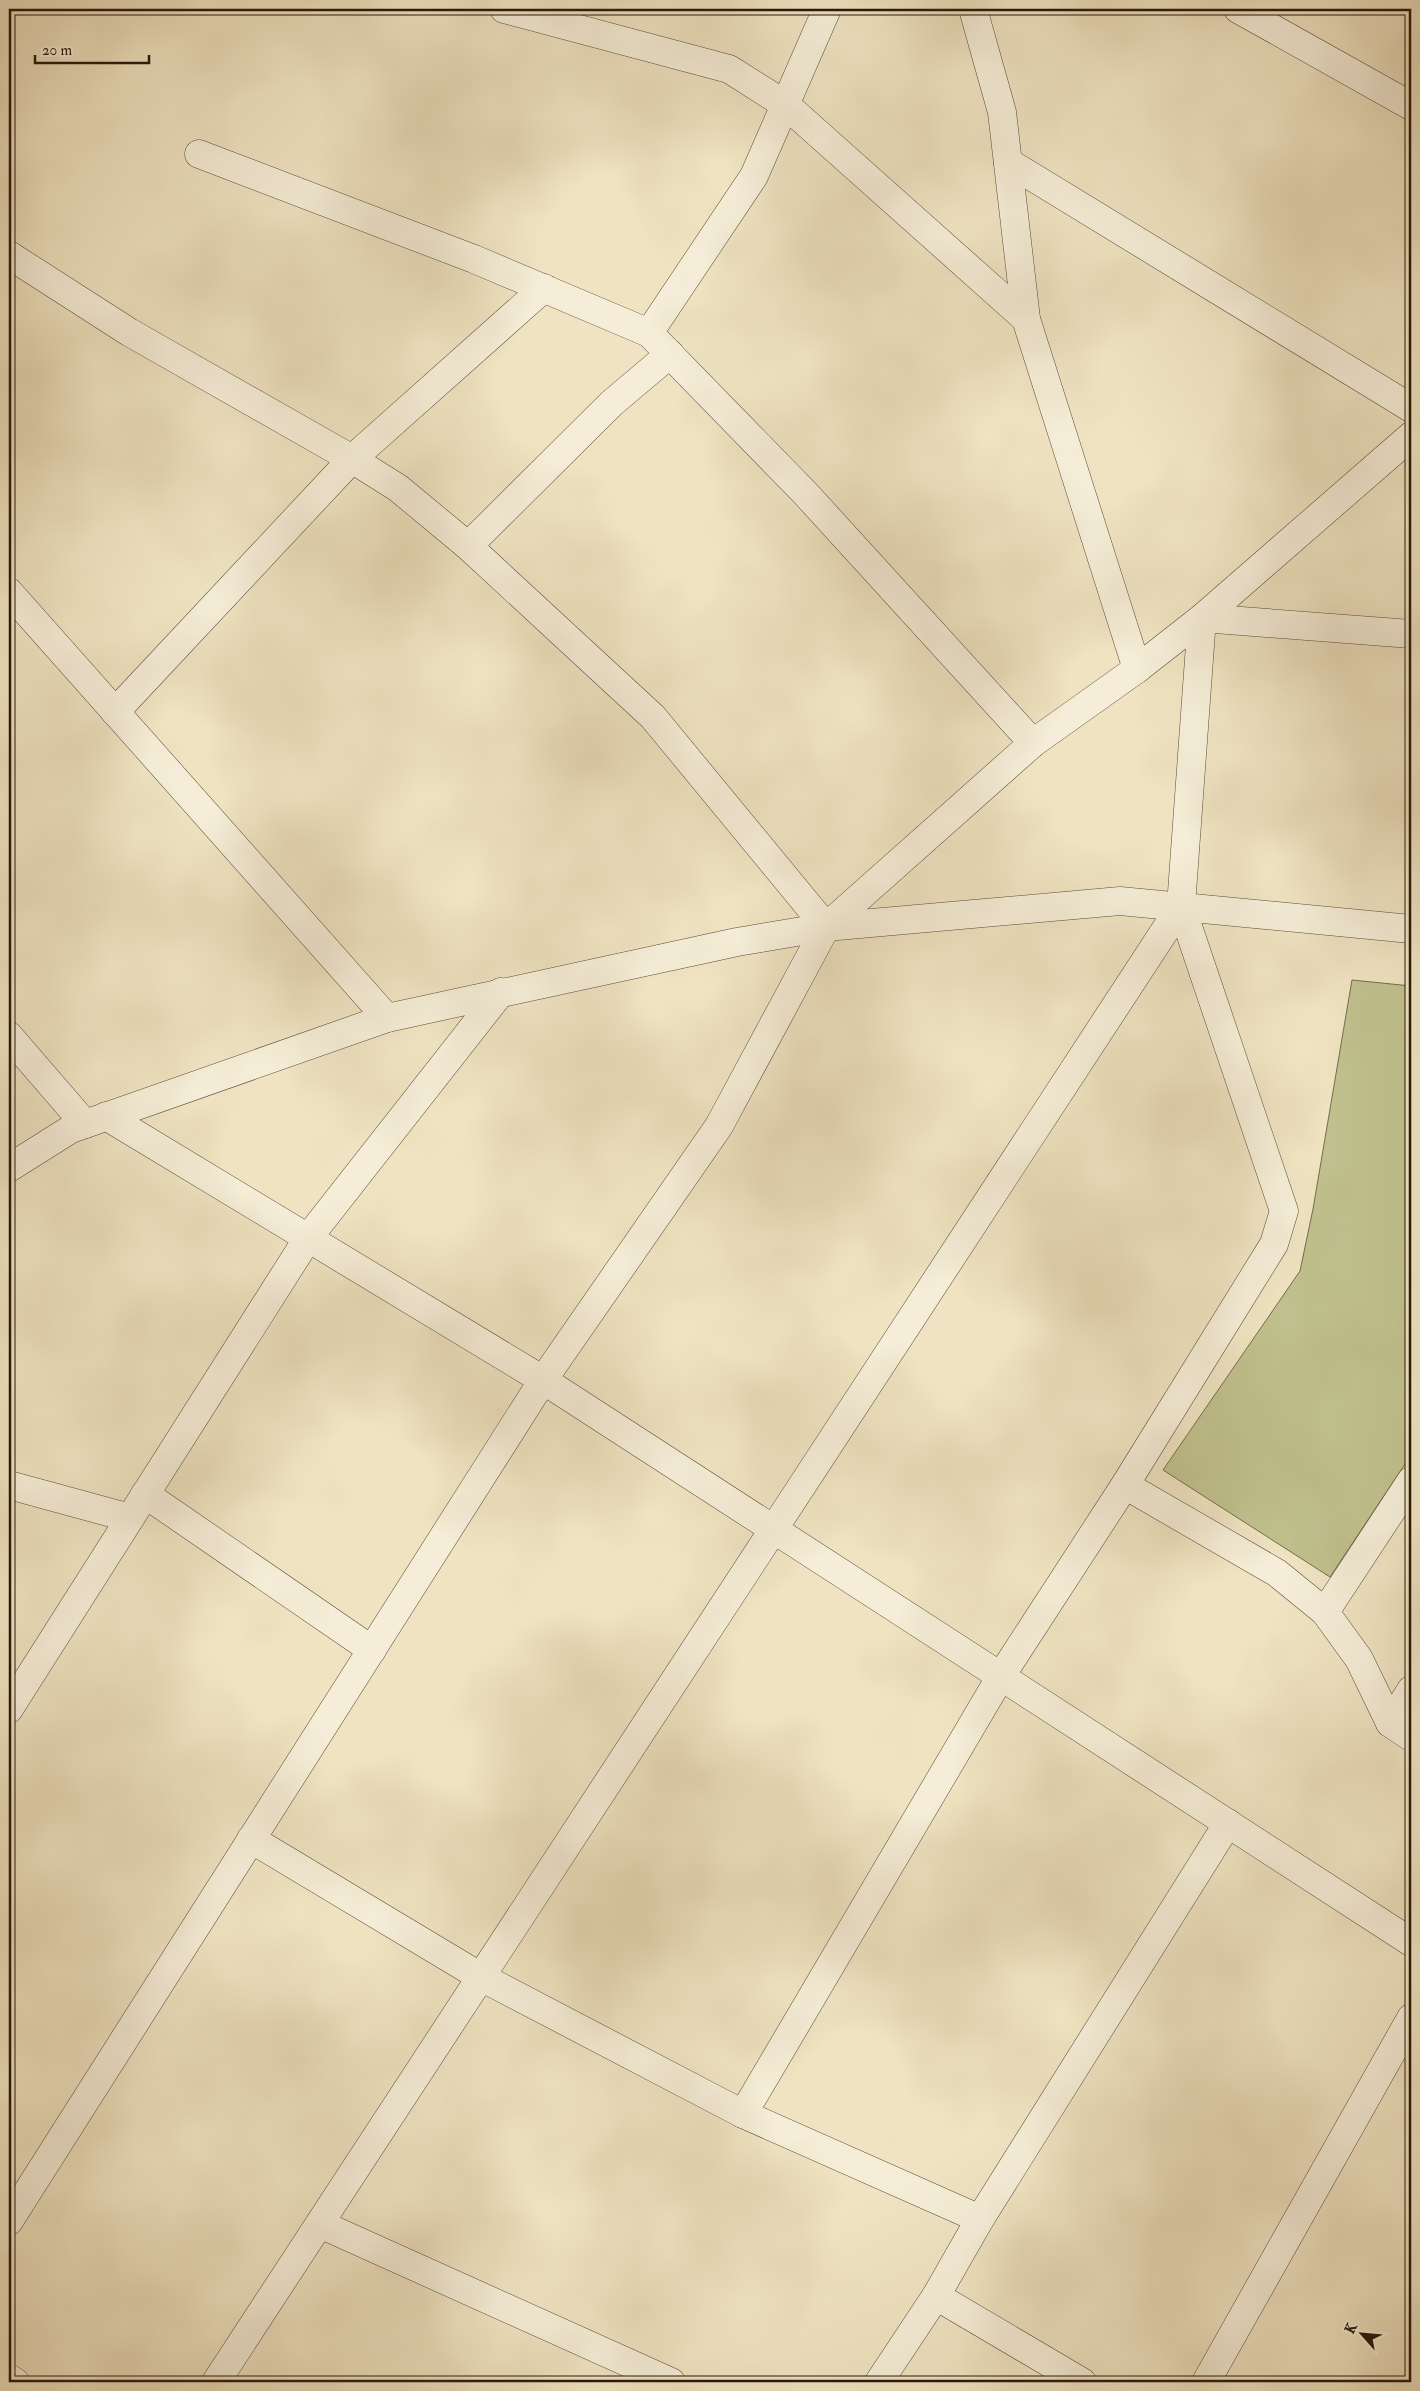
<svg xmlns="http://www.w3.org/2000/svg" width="1420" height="2391" font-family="'IM FELL Double Pica',serif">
<rect width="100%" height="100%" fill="#efe3c1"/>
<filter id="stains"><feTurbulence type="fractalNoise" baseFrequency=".004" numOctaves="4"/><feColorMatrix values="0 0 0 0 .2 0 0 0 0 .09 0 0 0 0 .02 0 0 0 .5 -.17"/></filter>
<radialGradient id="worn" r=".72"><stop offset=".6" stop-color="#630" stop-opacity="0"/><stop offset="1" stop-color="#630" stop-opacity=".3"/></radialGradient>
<!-- green -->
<polygon fill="#c0c18e" stroke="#746c4c" points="1352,980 1411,986 1411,1455 1330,1577 1163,1470 1300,1271 1313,1209"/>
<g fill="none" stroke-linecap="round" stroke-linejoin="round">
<!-- minor casing -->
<g stroke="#5a4b38" stroke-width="29">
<g id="minor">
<polyline points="504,9 729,69 786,105 1026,319"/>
<polyline points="973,9 1002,112 1026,319 1137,669"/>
<polyline points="1238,9 1411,106"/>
<polyline points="199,154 474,259 649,333 805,493 1033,743"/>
<polyline points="1008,162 1411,408"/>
<polyline points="9,255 129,332 352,459 398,488 468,546 653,717 826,927"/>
<polyline points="649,333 754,176 827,9"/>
<polyline points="468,546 612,403 670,354"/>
<polyline points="9,592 387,1018"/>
<polyline points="115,712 352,459 544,288"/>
<polyline points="9,1036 85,1124"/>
<polyline points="106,1116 543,1380 1411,1942"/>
<polyline points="9,1168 71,1129 387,1018 737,942 826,927 1120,901 1411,929"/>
<polyline points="9,1485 130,1518"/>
<polyline points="1125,1485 1277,1573 1325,1612 1359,1659 1390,1723 1411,1737"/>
<polyline points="145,1494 372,1650"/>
<polyline points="1325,1612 1411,1481"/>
<polyline points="9,1709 308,1238 501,992"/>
<polyline points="1390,1723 1411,1690"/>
<polyline points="251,1839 481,1977 743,2114 980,2219"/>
<polyline points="743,2114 1001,1676 1125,1485 1274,1244 1284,1211 1181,906 1202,618 1411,634"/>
<polyline points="9,2221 543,1380 719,1126 826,927 1033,743 1137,669 1202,618 1411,436"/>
<polyline points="320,2224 671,2382"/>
<polyline points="936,2296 1082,2382"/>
<polyline points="9,2378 15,2382"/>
<polyline points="216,2382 1181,906"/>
<polyline points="879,2382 936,2296 980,2219 1228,1823"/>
<polyline points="1206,2382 1411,2018"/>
</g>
</g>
<!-- minor -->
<use href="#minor" stroke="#f5edd7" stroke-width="28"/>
</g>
<!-- margin -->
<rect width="1420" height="2391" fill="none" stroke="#efe3c1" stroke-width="30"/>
<rect x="10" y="10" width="1400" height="2371" fill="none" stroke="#28180b" stroke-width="2.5"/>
<rect x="15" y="15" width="1390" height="2361" fill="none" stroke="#28180b"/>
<!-- north arrow -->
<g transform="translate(1362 2334) rotate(297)" stroke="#f5edd7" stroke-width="4" paint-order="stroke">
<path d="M0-4L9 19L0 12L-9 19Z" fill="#28180b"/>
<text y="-8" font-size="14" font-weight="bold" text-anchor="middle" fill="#28180b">K</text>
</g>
<!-- scale -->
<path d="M35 55v8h114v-8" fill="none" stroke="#28180b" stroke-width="2.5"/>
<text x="42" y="55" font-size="15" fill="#28180b" stroke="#f5edd7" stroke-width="4" paint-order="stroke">20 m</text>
<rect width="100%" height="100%" filter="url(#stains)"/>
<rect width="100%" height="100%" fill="url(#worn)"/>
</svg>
